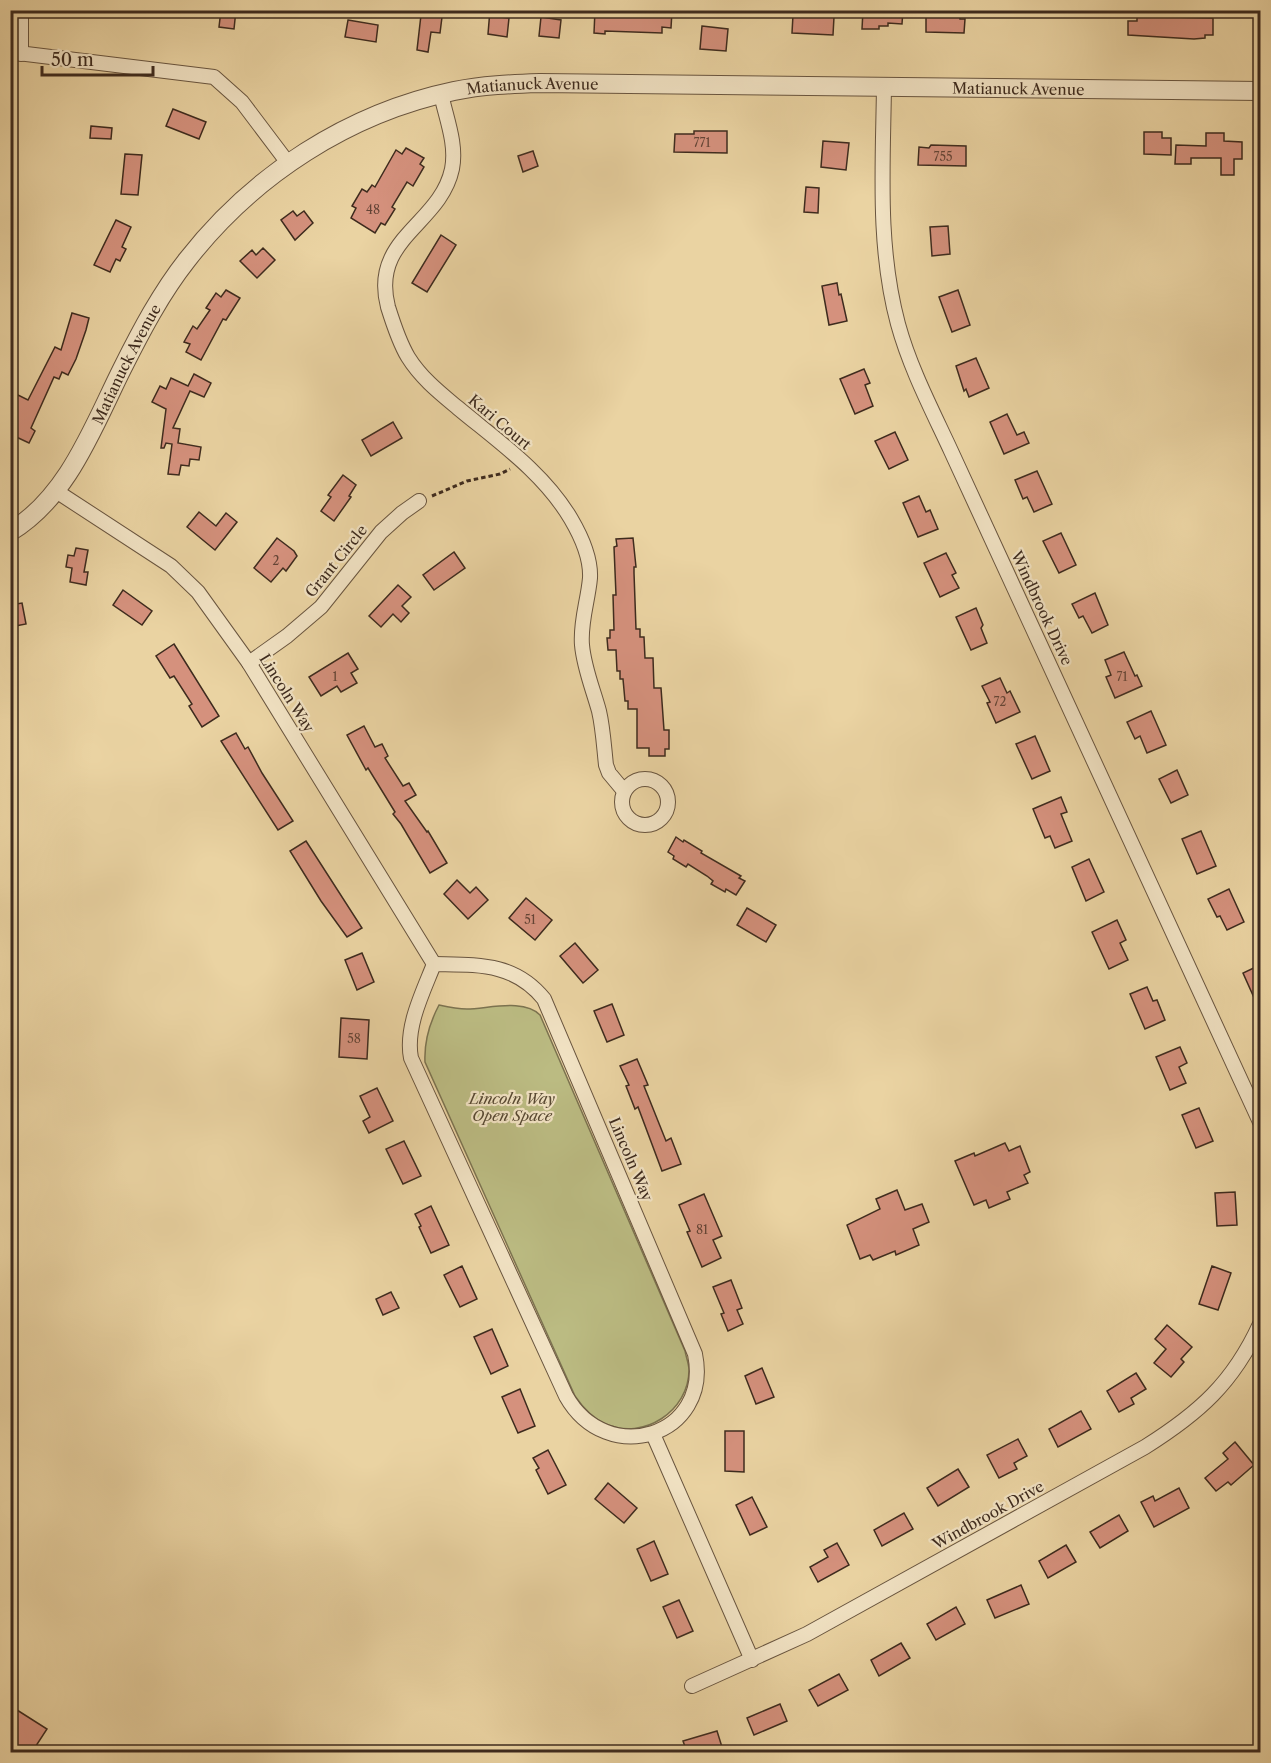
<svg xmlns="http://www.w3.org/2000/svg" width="1271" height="1763" font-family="'Libre Caslon Text',serif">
<rect width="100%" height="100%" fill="#ead3a2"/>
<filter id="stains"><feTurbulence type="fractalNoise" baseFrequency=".00333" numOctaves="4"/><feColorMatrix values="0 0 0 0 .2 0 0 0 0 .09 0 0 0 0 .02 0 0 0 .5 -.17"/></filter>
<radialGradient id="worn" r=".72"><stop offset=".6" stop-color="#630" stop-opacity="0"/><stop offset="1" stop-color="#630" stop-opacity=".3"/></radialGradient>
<!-- green -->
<path fill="#bbbb82" stroke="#7c7350" stroke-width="1.5" d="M439 1005C448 1007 457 1009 467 1009 487 1009 524 998 540 1015L685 1351C686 1357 689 1364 689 1370 689 1411 643 1441 606 1424 592 1418 583 1408 575 1396L425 1062C424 1041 429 1024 439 1005Z"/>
<!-- building -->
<g fill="#d5917d" stroke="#3e2b1e" stroke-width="1.5">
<polygon points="221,10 236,10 234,29 219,27"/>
<polygon points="490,10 502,10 501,17 509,18 507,37 488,34"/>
<polygon points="595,10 672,11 671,28 662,27 662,33 605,31 605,34 594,33"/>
<polygon points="863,10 903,10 902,24 888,23 888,26 879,26 879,29 862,29"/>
<polygon points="926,10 960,10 960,19 965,19 964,33 926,32"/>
<polygon points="1137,11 1169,12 1169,17 1213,18 1213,35 1205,35 1205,38 1194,39 1128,35 1128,21 1137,21"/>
<polygon points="421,15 442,17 440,33 431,32 428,52 417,50"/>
<polygon points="793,15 834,17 833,35 792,33"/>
<polygon points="541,17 561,20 559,38 539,36"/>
<polygon points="348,20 378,25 376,42 345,37"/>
<polygon points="702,26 728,29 726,51 700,49"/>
<polygon points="173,109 206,122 199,139 166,126"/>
<polygon points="91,126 112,128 111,139 90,138"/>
<polygon points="694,131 727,131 727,153 674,152 675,134 694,134"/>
<polygon points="1144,132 1162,132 1162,138 1171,138 1171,155 1144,154"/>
<polygon points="1206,133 1224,133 1224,141 1242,142 1242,159 1234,159 1234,175 1221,175 1221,158 1191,158 1191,164 1175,164 1176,145 1206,146"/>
<polygon points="823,141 849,143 846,170 821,167"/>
<polygon points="931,145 966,146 966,166 918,165 919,147 929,148"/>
<polygon points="406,148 424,158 420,164 424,167 413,186 407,182 392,207 395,209 385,225 381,223 375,233 351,218 356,208 352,206 362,189 367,192 372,185 375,187 396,150 402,154"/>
<polygon points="533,151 538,166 523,172 518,156"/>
<polygon points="125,154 142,155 138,195 121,194"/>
<polygon points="806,187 819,188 818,213 804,212"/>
<polygon points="293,211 297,216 304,211 313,223 295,240 281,220"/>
<polygon points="116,220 131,227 122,247 126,249 120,261 116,259 110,272 94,265"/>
<polygon points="948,226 950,254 932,256 930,227"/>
<polygon points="441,235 456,245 427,292 412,283"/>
<polygon points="263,248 275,260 257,278 240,261 252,250 256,255"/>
<polygon points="837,283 839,295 841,294 847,321 829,325 822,286"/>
<polygon points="226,290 240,298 226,320 223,319 201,360 186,352 190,344 184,342 193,326 197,329 210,310 206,308 216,293 221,297"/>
<polygon points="958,290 970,325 952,332 939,297"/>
<polygon points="72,313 89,318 86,330 76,359 68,375 62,372 59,379 54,377 31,428 35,431 29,443 10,434 15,420 10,415 10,409 18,395 28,400 55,347 61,350"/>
<polygon points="976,358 989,388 969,397 966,389 964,391 956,366"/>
<polygon points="864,369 870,383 865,385 873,406 855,414 840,379"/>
<polygon points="194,374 211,383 204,397 190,391 173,428 180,429 178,443 201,447 199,460 190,459 189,466 181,465 179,475 168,474 172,444 166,443 164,448 161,448 166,409 152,402 160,386 166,389 171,378 188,386"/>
<polygon points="1007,414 1017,435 1024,432 1029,443 1004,454 990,422"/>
<polygon points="393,422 402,438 371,456 362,440"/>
<polygon points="895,432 908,460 889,469 875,441"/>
<polygon points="1037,471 1052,504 1034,512 1027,497 1023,499 1015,480"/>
<polygon points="343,475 356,485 349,496 351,497 334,521 321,511 331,497 328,495"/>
<polygon points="919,496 926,512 930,510 938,529 918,537 903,503"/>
<polygon points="199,512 216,526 226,513 237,522 215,550 187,527"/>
<polygon points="1061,533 1076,565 1059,573 1043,541"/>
<polygon points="277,538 294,551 297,556 286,571 283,568 271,582 254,568"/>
<polygon points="633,538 636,567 634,567 634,573 636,629 640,629 640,637 644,637 645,658 653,658 654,688 661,688 664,730 669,730 669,749 665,749 665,756 649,756 649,748 637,748 637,709 628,709 628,701 625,701 623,679 620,679 620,671 617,671 616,650 608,650 607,638 610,638 610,630 614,630 613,595 616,595 614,547 617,546 616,539"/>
<polygon points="76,548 88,550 84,572 88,572 86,585 70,582 72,568 66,567 68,555 74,556"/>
<polygon points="454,552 465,568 434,590 423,575"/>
<polygon points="946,553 956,573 952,575 959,588 940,597 924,563"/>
<polygon points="398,585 411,597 402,606 409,613 401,622 393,614 381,627 369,616"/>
<polygon points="123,590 152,611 142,625 113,605"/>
<polygon points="1095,593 1108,625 1092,633 1083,616 1079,618 1072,604"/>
<polygon points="22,603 26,624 10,627 10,605"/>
<polygon points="976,608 983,625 981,628 987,643 971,650 956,617"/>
<polygon points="174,644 219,716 202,727 189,706 192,704 174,676 170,678 156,656"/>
<polygon points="1124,652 1135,676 1137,675 1142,686 1115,698 1106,677 1111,675 1105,660"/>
<polygon points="348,653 358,669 351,673 357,683 341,692 337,686 321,696 309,677"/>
<polygon points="1000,678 1007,693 1010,691 1020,712 996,723 987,703 990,702 982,686"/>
<polygon points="1151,711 1166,745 1147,753 1140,736 1135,739 1127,722"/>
<polygon points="364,726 375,747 382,744 388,756 385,758 403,786 409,783 416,795 405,801 427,832 428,831 447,863 430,873 401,824 393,814 395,812 368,768 366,770 347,735"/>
<polygon points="236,733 245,749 248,747 262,773 293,821 278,830 221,741"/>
<polygon points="1035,736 1050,771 1032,779 1016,744"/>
<polygon points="1177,770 1188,795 1171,803 1159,779"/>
<polygon points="1061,797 1067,812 1061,814 1072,841 1055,848 1050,836 1045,838 1033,809"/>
<polygon points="1201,831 1216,866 1197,874 1182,839"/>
<polygon points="676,837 683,842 684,840 702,851 701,853 741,876 739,878 745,881 736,895 726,889 725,892 711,884 713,881 707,876 688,864 686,867 673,859 674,856 668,852"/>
<polygon points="306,841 362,928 347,937 321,901 290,851"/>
<polygon points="1089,859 1104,892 1086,901 1072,867"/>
<polygon points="457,880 470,893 476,887 488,900 468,919 444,894"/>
<polygon points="1229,889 1244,922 1227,930 1220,916 1217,917 1208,899"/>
<polygon points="526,898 552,920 535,940 509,918"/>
<polygon points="747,908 776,925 766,942 737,925"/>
<polygon points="1117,920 1126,940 1120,943 1128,960 1109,969 1092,932"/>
<polygon points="575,943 598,970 583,983 560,956"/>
<polygon points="362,953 374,982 357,990 345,960"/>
<polygon points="1260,965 1260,1011 1243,973"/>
<polygon points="1147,987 1153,1001 1157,1000 1165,1020 1145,1029 1130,994"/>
<polygon points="612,1004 624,1035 607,1042 594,1011"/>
<polygon points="341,1018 369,1020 367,1059 339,1057"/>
<polygon points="1180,1047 1187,1063 1179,1067 1186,1083 1170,1090 1156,1057"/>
<polygon points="637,1059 648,1085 644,1086 666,1141 671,1138 681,1164 662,1171 638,1107 635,1109 626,1086 629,1085 620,1066"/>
<polygon points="377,1088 393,1121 369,1133 363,1121 370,1117 360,1096"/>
<polygon points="1199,1108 1213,1141 1196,1148 1182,1115"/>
<polygon points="404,1141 421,1176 403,1184 386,1149"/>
<polygon points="1005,1143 1009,1151 1020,1146 1030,1172 1024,1175 1028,1183 1007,1192 1010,1199 989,1208 986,1200 974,1205 955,1161 974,1153 975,1156"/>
<polygon points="897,1190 905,1210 922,1204 929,1222 913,1229 919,1245 896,1255 895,1251 873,1260 870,1255 860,1259 847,1225 880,1209 876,1199"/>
<polygon points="1235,1192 1237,1225 1217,1226 1215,1193"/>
<polygon points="704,1194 722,1236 713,1240 721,1258 702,1267 687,1232 690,1231 679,1205"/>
<polygon points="431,1206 449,1245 431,1253 419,1227 421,1226 415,1214"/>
<polygon points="462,1266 477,1299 460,1307 444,1275"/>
<polygon points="1212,1266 1231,1273 1218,1310 1199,1304"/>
<polygon points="731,1280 742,1308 737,1310 743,1324 728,1331 721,1314 724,1313 713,1287"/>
<polygon points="391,1292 399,1308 383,1315 376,1299"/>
<polygon points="1167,1325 1192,1347 1181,1359 1184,1362 1171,1377 1154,1363 1166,1349 1155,1339"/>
<polygon points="492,1329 508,1366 491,1374 474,1337"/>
<polygon points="762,1368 774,1397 756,1404 745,1376"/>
<polygon points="1136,1373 1146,1389 1131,1398 1134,1404 1119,1412 1107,1391"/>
<polygon points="520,1389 535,1426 518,1433 502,1397"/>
<polygon points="1081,1411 1091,1429 1058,1447 1049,1429"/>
<polygon points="725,1431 744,1431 744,1472 725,1471"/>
<polygon points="1018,1439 1027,1456 1014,1463 1017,1469 999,1478 987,1455"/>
<polygon points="1235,1442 1254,1465 1231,1485 1228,1482 1216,1491 1205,1478 1228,1459 1223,1453"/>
<polygon points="548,1450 566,1485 548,1494 536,1470 539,1468 533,1458"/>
<polygon points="958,1469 969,1487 938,1506 927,1488"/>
<polygon points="608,1483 637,1508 624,1523 595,1499"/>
<polygon points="1179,1488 1189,1508 1154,1527 1141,1502 1153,1496 1155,1501"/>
<polygon points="752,1497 767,1527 750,1535 736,1505"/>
<polygon points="904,1513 913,1529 882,1546 874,1530"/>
<polygon points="1119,1515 1128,1531 1100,1548 1090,1532"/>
<polygon points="654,1541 668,1574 651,1581 637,1549"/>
<polygon points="837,1543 849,1565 818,1582 810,1567 828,1557 824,1550"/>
<polygon points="1066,1545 1076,1562 1048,1578 1039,1561"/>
<polygon points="1021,1585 1029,1604 995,1618 987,1600"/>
<polygon points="679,1600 693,1631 677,1638 663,1607"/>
<polygon points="956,1607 965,1624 936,1640 927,1624"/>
<polygon points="901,1643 910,1658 879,1676 871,1660"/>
<polygon points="839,1674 848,1690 818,1706 809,1690"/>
<polygon points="780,1704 787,1721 754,1735 747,1718"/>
<polygon points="17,1710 47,1729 32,1752 28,1752 10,1741 10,1720"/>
<polygon points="717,1731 722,1747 704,1752 687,1752 683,1741"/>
</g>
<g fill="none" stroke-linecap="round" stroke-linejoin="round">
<!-- minor casing -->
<g stroke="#69553f" stroke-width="16">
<g id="minor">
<polyline points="10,52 214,77 242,102 288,163"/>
<polyline points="21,54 21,10"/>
<path d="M884 86C883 166 877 246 898 324 910 368 932 410 951 451L1260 1122"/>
<path d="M441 94C446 118 457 144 452 169 440 225 370 238 388 307 393 323 399 342 408 357 421 378 440 393 458 408 499 442 544 473 571 519 581 536 591 557 590 578 588 601 580 622 582 645 584 668 593 689 599 711 603 728 604 747 606 765L609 773 624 791"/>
<polyline points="56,491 171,566 198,592 249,663 434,964"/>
<polyline points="249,663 287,636 321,607 381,532 402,513 419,501"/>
<circle cx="645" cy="802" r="23"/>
<path d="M434 964C477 965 514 962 544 999L695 1354C712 1436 607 1469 566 1396L411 1058C405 1027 423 992 434 964Z"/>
<polyline points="653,1434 752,1660"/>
<path d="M692 1686 807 1634 1145 1447C1199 1413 1233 1383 1260 1324"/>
</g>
</g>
<!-- tertiary casing -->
<g stroke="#69553f" stroke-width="20">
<g id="tertiary">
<path id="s1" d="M10 532C68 497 93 427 122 369 141 331 161 293 187 260 253 175 349 113 454 91 483 85 511 84 540 83L1260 91"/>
</g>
</g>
<!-- path -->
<polyline stroke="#3e2b1e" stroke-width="3" stroke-dasharray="4.5 3" stroke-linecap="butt" points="432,496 467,481 500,474 510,469"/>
<!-- minor -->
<use href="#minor" stroke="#f1e2c3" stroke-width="14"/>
<!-- tertiary -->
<use href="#tertiary" stroke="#f1e2c3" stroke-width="18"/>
</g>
<g text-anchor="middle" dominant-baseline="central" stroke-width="4.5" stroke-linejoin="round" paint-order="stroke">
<!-- number labels -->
<g font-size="12" fill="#644436">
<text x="702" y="142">771</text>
<text x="943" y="156">755</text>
<text x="373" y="209">48</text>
<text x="276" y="560">2</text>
<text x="335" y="676">1</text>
<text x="1122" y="676">71</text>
<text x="1000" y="701">72</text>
<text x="530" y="919">51</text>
<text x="354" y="1038">58</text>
<text x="702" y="1229">81</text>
</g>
<!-- street labels -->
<g font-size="15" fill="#3e2b1e" stroke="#f1e2c3">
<text stroke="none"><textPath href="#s1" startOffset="729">Matianuck Avenue</textPath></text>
<text stroke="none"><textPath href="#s1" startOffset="1215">Matianuck Avenue</textPath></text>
<text stroke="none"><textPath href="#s1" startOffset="207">Matianuck Avenue</textPath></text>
<text transform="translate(500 422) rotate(40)">Kari Court</text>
<text transform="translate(336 561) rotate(-51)">Grant Circle</text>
<text transform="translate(1042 608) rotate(65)">Windbrook Drive</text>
<text transform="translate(287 693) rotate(58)">Lincoln Way</text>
<text transform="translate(631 1159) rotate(67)">Lincoln Way</text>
<text transform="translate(988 1515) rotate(-29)">Windbrook Drive</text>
</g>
<!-- park labels -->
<g font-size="15" font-style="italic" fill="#574832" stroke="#f1e2c3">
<text x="512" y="1098">Lincoln Way<tspan x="512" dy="17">Open Space</tspan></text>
</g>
</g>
<!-- margin -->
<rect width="1271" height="1763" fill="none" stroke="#ead3a2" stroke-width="36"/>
<rect x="12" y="12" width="1247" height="1739" fill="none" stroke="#3e2b1e" stroke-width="3"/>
<rect x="18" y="18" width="1235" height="1727" fill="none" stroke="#3e2b1e" stroke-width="1.5"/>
<!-- scale -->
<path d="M42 66v9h111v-9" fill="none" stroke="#3e2b1e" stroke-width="3"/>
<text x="51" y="66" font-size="18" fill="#3e2b1e" stroke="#f1e2c3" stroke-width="4.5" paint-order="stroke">50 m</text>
<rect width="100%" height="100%" filter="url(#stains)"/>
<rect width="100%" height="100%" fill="url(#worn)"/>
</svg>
